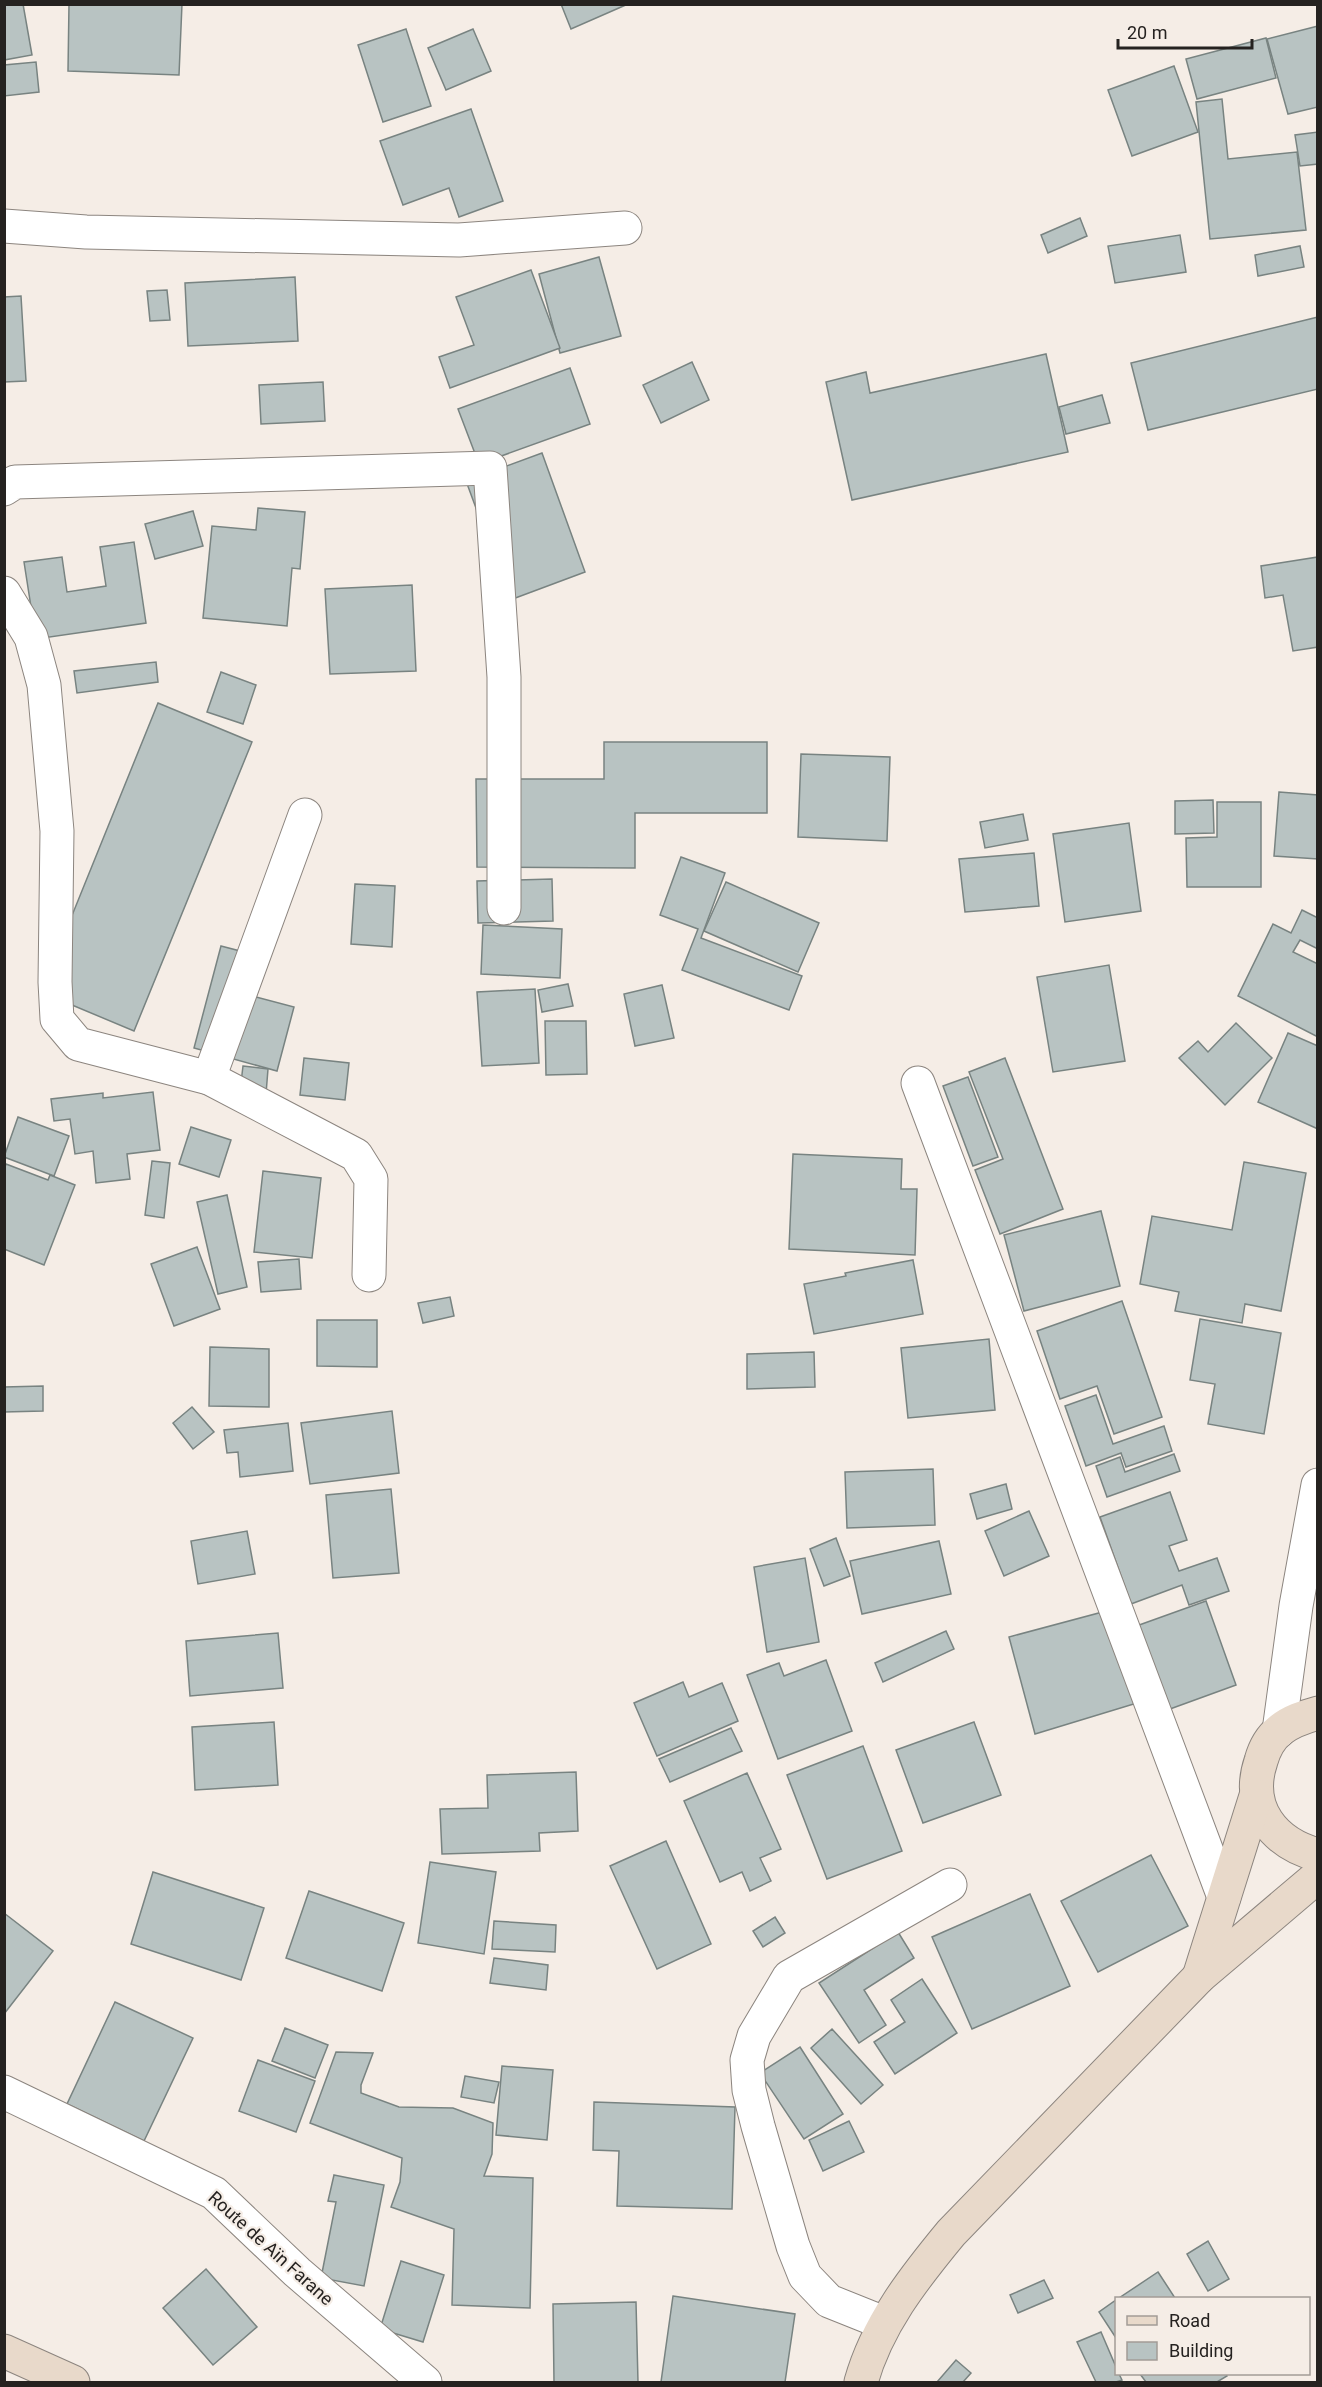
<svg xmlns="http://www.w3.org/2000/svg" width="1322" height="2387" font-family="Roboto,sans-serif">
<rect width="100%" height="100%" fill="#f5ede6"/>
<!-- building -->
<g fill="#b8c3c2" stroke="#788381" stroke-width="1.5">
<polygon points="4,4 23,4 32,55 4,60"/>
<polygon points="69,4 182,4 179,75 68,71"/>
<polygon points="561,4 628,4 571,29"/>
<polygon points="1318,26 1318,107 1288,114 1267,39"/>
<polygon points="406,29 431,106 383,122 358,45"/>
<polygon points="473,29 491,71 446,90 428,48"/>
<polygon points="1266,38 1276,78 1197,99 1186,59"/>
<polygon points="36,62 39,92 4,96 4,65"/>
<polygon points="1174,66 1198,132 1132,156 1108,90"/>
<polygon points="1222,99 1228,159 1297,152 1306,230 1210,239 1196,102"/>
<polygon points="471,109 503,201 459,217 449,188 403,205 380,141"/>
<polygon points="1318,132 1318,164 1300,166 1295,135"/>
<polygon points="1080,218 1087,236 1048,253 1041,235"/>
<polygon points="1180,235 1186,272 1115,283 1108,246"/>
<polygon points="1300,246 1304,267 1258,276 1255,255"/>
<polygon points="599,257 621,336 560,353 539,274"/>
<polygon points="531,270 560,348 450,388 439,357 474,345 456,297"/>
<polygon points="295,277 298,341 188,346 185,283"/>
<polygon points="167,290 170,320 150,321 147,291"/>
<polygon points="21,296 26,381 4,382 4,297"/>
<polygon points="1318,317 1318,389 1148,430 1131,363"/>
<polygon points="1046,354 1068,452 852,500 826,382 866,372 870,393"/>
<polygon points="692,362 709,400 661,423 643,385"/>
<polygon points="570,368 590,424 479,464 458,409"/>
<polygon points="323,382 325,421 261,424 259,385"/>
<polygon points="1102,395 1110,423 1066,434 1059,407"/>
<polygon points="542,453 585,572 510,600 466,481"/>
<polygon points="258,508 305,512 300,569 292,568 287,626 203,618 212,526 256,530"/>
<polygon points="193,511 203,546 155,559 145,524"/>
<polygon points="134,542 146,623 36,639 24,562 62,557 67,592 106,586 100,547"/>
<polygon points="1318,557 1318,647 1293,651 1283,595 1265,598 1261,566"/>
<polygon points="412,585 416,671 330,674 325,589"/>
<polygon points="156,662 158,682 77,693 74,671"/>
<polygon points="221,672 256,685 243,724 207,712"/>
<polygon points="158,703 252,742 134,1031 41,992"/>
<polygon points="604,742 767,742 767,813 635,813 635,868 477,867 476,779 604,779"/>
<polygon points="801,754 890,757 887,841 798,837"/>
<polygon points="1279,792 1318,795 1318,859 1274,856"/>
<polygon points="1213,800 1214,833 1175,834 1175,801"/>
<polygon points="1217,802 1261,802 1261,887 1187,887 1186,838 1217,837"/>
<polygon points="1023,814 1028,840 985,848 980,822"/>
<polygon points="1129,823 1141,911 1065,922 1053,834"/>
<polygon points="1034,853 1039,906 965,912 959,859"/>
<polygon points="681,857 725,873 701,938 802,976 789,1010 682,970 698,929 660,915"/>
<polygon points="552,879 553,921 478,923 477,881"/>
<polygon points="726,882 819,923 798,972 704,931"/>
<polygon points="355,884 395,886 392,947 351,944"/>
<polygon points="1302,910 1318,918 1318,949 1300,940 1293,952 1318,964 1318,1037 1238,996 1273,924 1291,933"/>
<polygon points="483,925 562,929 560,978 481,974"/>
<polygon points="221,946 267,958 256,997 294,1007 277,1071 194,1048"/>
<polygon points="1109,965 1125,1061 1053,1072 1037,977"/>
<polygon points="568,984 573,1006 542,1012 538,990"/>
<polygon points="662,985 674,1038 635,1046 624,994"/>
<polygon points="535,989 539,1063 482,1066 477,992"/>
<polygon points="545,1021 586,1021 587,1074 546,1075"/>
<polygon points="1236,1023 1272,1058 1225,1105 1179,1058 1198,1041 1208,1052"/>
<polygon points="1288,1033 1318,1046 1318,1129 1258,1102"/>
<polygon points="304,1058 349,1063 345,1100 300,1095"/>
<polygon points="1005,1058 1063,1209 1000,1234 975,1170 1003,1159 969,1072"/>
<polygon points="243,1066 268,1069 266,1094 240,1091"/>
<polygon points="968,1077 998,1157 973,1166 943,1086"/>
<polygon points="153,1092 160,1150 127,1154 130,1179 96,1183 93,1151 75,1154 70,1119 54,1121 51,1099 103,1093 103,1098"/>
<polygon points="18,1117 69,1136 54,1176 4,1157"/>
<polygon points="191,1127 231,1140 219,1177 179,1164"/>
<polygon points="793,1154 902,1159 901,1189 917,1189 915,1255 789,1249"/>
<polygon points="152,1161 170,1163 164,1218 145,1215"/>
<polygon points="1244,1162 1306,1173 1281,1311 1245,1304 1242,1323 1175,1311 1179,1292 1140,1284 1152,1216 1232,1230"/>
<polygon points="6,1164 48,1180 50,1175 75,1185 44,1265 4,1249 4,1169"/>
<polygon points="263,1171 321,1178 312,1258 254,1252"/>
<polygon points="227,1195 247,1287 218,1294 197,1202"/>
<polygon points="1101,1211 1120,1286 1024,1311 1004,1235"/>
<polygon points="197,1247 220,1309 174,1326 151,1264"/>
<polygon points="299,1259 301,1289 261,1292 258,1262"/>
<polygon points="913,1260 923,1314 814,1334 804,1284 846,1276 845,1273"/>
<polygon points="450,1297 454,1316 423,1323 418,1303"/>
<polygon points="1122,1301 1162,1417 1114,1434 1097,1386 1060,1399 1037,1331"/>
<polygon points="1200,1319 1281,1333 1264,1434 1208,1424 1215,1384 1190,1380"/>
<polygon points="317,1320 377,1320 377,1367 317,1366"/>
<polygon points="989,1339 995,1410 908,1418 901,1348"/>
<polygon points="210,1347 269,1349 269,1407 209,1406"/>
<polygon points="814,1352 815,1387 747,1389 747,1354"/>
<polygon points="43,1386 43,1411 4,1412 4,1387"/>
<polygon points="1096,1395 1113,1444 1164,1426 1172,1451 1126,1467 1121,1453 1086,1466 1065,1406"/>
<polygon points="192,1407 214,1432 193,1449 173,1423"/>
<polygon points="392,1411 399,1473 310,1484 301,1423"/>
<polygon points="288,1423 293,1471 240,1477 238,1452 227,1453 224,1430"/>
<polygon points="1174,1454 1180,1471 1107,1497 1096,1466 1120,1457 1125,1472"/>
<polygon points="933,1469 935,1525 847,1528 845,1472"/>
<polygon points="1006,1484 1012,1509 977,1519 970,1494"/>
<polygon points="391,1489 399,1573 333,1578 326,1495"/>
<polygon points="1170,1492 1187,1540 1169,1546 1179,1571 1217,1558 1229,1591 1189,1605 1182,1585 1131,1604 1100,1517"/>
<polygon points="1029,1511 1049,1556 1004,1576 985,1531"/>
<polygon points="247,1531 255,1574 198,1584 191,1541"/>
<polygon points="836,1538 850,1576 824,1586 810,1549"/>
<polygon points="939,1541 951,1594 862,1614 850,1561"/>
<polygon points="805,1558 819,1642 767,1652 754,1567"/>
<polygon points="1206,1601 1236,1685 1159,1713 1128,1629"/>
<polygon points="1110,1610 1137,1703 1035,1734 1009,1637"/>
<polygon points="946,1631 954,1649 883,1682 875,1663"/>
<polygon points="278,1633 283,1688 190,1696 186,1641"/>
<polygon points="826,1660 852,1731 778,1759 747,1675 779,1663 784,1676"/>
<polygon points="683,1682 689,1697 722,1683 738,1721 657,1756 634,1703"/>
<polygon points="274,1722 278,1785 195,1790 192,1727"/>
<polygon points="974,1722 1001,1795 923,1823 896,1750"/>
<polygon points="731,1728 742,1751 670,1782 659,1759"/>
<polygon points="863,1746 902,1851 827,1879 787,1775"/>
<polygon points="576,1772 578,1831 539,1833 540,1851 442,1854 440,1809 488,1808 487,1775"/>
<polygon points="747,1773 781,1849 760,1858 771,1881 750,1891 742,1872 720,1882 684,1801"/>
<polygon points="666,1841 711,1944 657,1969 610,1866"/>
<polygon points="1151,1855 1188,1926 1098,1972 1061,1901"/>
<polygon points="430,1862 496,1872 484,1954 418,1943"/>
<polygon points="153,1872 264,1908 241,1980 131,1944"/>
<polygon points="309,1891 404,1923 382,1991 286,1958"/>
<polygon points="1030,1894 1070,1986 972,2029 932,1937"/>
<polygon points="4,1913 53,1951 4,2014"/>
<polygon points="775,1917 785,1933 763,1947 753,1931"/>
<polygon points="494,1921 556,1925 555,1952 492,1949"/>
<polygon points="898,1932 914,1958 864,1990 886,2025 859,2043 819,1983"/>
<polygon points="494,1958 548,1965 546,1990 490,1983"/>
<polygon points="922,1979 957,2033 895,2074 874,2042 905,2022 891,2000"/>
<polygon points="115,2002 193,2038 144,2141 67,2104"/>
<polygon points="285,2028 328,2045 315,2078 272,2061"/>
<polygon points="832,2029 883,2085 861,2104 811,2048"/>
<polygon points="800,2047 843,2114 804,2139 760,2073"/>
<polygon points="336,2052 373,2053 361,2085 361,2093 399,2107 453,2108 493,2123 492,2154 484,2176 533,2178 530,2308 452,2305 454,2229 391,2207 400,2182 402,2158 310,2123"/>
<polygon points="258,2060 315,2081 296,2132 239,2111"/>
<polygon points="502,2066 553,2070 547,2140 496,2135"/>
<polygon points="465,2076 499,2082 494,2103 461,2097"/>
<polygon points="594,2102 735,2107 732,2209 617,2206 619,2151 593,2150"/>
<polygon points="849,2121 864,2152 823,2171 809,2140"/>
<polygon points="334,2175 384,2185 364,2286 321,2278 336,2202 328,2201"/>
<polygon points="1208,2241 1229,2279 1208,2291 1187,2254"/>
<polygon points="401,2261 444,2275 423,2342 380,2329"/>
<polygon points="206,2269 257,2327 213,2365 163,2308"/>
<polygon points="1158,2272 1175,2298 1119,2298"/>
<polygon points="1044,2280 1053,2298 1018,2313 1010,2295"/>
<polygon points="673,2296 795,2314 785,2382 661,2382"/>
<polygon points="1116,2300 1116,2338 1099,2312"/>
<polygon points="636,2302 638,2382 554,2382 553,2304"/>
<polygon points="1101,2332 1116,2367 1116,2374 1119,2374 1122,2380 1116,2382 1096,2382 1077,2342"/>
<polygon points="956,2360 971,2373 963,2382 937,2382"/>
<polygon points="1140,2374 1226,2374 1227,2376 1217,2382 1146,2382"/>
</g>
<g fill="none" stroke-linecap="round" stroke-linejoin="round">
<!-- street casing -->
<g stroke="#8c857f" stroke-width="35">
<g id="street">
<polyline points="4,226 86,232 459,240 625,228"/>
<polyline points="4,489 15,482 490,468 504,677 504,908"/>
<polyline points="4,593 31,637 44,685 57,831 55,982 57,1019 78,1044 209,1078 356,1155 371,1179 369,1275"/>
<polyline points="209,1078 305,815"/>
<polyline points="918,1083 1224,1897"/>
<polyline points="1279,1731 1296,1606 1318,1485"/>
<polyline points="4,2092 214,2193 297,2272 425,2382"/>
<polyline points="884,2323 829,2301 805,2276 793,2246 758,2126 749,2090 747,2060 754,2036 789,1977 950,1885"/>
</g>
</g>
<!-- secondary casing -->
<g stroke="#8c857f" stroke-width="35">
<g id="secondary">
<path d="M1318 1713C1304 1717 1291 1721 1280 1730 1270 1738 1264 1750 1261 1761 1245 1808 1274 1843 1318 1855"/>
<polyline points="1199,1977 1256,1796"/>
<polyline points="4,2351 73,2382"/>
<path d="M861 2382C877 2325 913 2279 951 2233L1199 1977 1318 1876"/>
</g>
</g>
<!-- street -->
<use href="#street" stroke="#fff" stroke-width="33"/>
<!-- secondary -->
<use href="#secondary" stroke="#e8d9ca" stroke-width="33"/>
</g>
<g text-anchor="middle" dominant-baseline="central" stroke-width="4.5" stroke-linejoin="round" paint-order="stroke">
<!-- street labels -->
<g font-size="18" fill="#252220" stroke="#f5ede6">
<text transform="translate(271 2248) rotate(42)">Route de Aïn Farane</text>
</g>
</g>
<!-- border -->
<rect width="1322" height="2387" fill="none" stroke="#252220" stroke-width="12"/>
<!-- legend -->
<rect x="1115" y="2297" width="195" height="78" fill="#f5ede6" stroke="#a29c97" stroke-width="1.5"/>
<rect x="1127" y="2316" width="30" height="9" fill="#e8d9ca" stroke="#a29c97" stroke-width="1.5"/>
<text x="1169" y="2327" font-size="18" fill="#252220">Road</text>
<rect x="1127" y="2342" width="30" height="18" fill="#b8c3c2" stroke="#a29c97" stroke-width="1.5"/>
<text x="1169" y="2357" font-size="18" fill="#252220">Building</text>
<!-- scale -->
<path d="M1118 39v9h134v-9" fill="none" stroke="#252220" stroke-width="3"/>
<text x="1127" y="39" font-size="18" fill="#252220" stroke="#f5ede6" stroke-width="4.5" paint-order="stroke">20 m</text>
</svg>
